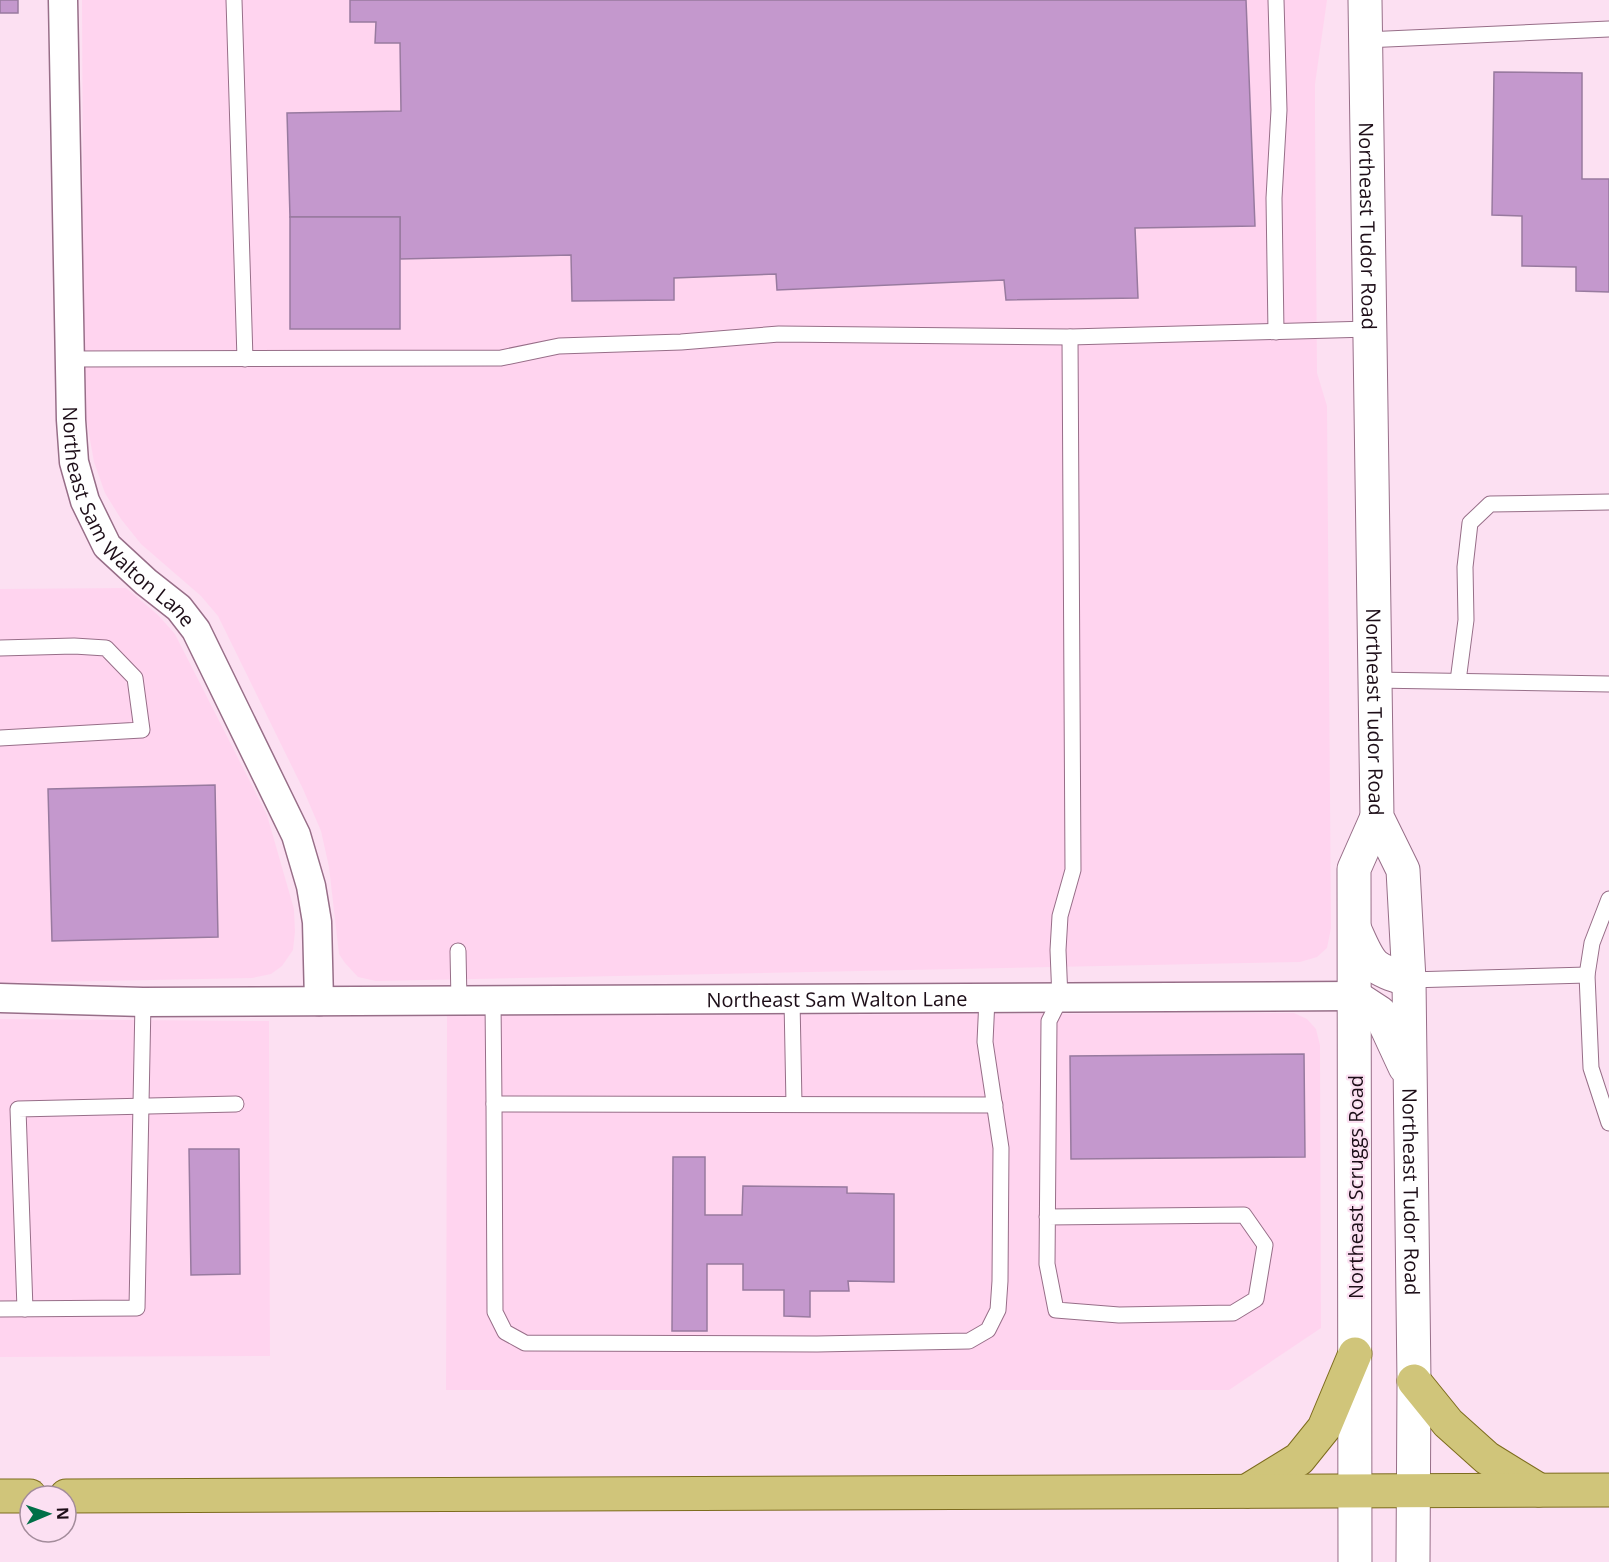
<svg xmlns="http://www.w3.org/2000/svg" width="1609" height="1562" font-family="'Open Sans',sans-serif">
<rect width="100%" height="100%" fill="#fce0f2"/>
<!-- built -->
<g fill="#ffd4ef">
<polygon points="82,0 1327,0 1315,84 1315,119 1317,373 1327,406 1331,928 1327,948 1317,957 1300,962 376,981 358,977 345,963 339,954 329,867 321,831 303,789 218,616 201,596 141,544 121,519 105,493 94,462 84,406"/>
<polygon points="126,588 158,615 175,634 267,815 294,909 295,932 293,950 282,966 271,974 252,978 0,983 0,589"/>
<polygon points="1294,1013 1307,1019 1316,1029 1320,1045 1321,1328 1229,1390 446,1390 447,1016"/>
<polygon points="0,1019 269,1021 270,1356 0,1357"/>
</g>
<!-- building -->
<g fill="#c498cd" stroke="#987a9f" stroke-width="1.5">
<rect x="0" y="0" width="18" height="13"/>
<polygon points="350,0 1246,0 1255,226 1135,228 1138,298 1006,300 1004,280 777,290 776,274 674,278 674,300 572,301 571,255 400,259 400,217 290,217 287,113 401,111 400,43 375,43 376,22 350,22"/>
<polygon points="1494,72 1582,73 1582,179 1609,179 1609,292 1576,291 1576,267 1522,266 1522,216 1492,215"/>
<rect x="290" y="217" width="110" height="112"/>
<polygon points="215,785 218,937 52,941 48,789"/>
<polygon points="1304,1054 1305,1157 1071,1159 1070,1056"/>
<polygon points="189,1149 239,1149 240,1274 191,1275"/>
<polygon points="673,1157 705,1157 705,1215 742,1215 743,1186 847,1187 847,1193 894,1194 894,1282 848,1281 849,1291 810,1291 810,1317 784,1316 784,1290 743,1290 743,1264 707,1264 707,1331 672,1331"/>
</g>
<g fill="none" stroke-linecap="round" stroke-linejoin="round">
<!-- lane casing -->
<g stroke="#976e88" stroke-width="17">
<g id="lane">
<polyline points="234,0 245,359"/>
<polyline points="1276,0 1279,110 1274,198 1276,332"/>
<polyline points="1365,40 1609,29"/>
<polyline points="70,359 501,358 559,346 681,342 779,334 1070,337 1369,329"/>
<polyline points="0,648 74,646 106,648 135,678 142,730 0,738"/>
<polyline points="1374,680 1609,684"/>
<polyline points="1458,681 1466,620 1465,567 1470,523 1490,504 1609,502"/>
<polyline points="1609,899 1592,943 1587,975 1591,1068 1609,1123"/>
<polyline points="458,951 459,1001"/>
<polyline points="1409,980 1587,975"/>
<polyline points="792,1000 794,1104"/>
<polyline points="493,1001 494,1104 995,1105"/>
<polyline points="494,1104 495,1312 505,1332 525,1343 817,1344 969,1341 988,1330 998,1310 1000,1281 1001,1148 985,1042 987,999"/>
<polyline points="1047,1217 1244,1215 1265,1245 1256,1299 1233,1313 1119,1315 1056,1310 1047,1264 1049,1021 1060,999 1058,950 1060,916 1073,870 1070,337"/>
<polyline points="0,1309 137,1308 143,1002"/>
<polyline points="25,1309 18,1109 236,1104"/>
</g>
</g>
<!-- street casing -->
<g stroke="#976e88" stroke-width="31">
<g id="street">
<path id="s1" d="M63 0 71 420 74 462 85 501 107 546 146 582 179 608 196 630 296 835 311 886 317 922 319 1001"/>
<path id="s2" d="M0 998 143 1002 1354 996"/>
</g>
</g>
<!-- secondary casing -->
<g stroke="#976e88" stroke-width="35">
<g id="secondary">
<path id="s3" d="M1365 0 1377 817 1403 870 1409 980 1414 1381 1413 1562"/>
<path d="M1355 930C1371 966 1370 968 1409 980"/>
<polyline points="1354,996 1380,1013 1405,1067"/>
<polyline points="1355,1562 1354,869 1377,817"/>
</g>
</g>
<!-- primary casing -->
<g stroke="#7d6c1e" stroke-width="35">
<g id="primary">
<polyline points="1414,1381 1448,1423 1487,1458 1539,1490"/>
<polyline points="1247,1491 1299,1459 1324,1428 1355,1354"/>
<polyline points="0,1496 30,1496"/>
<polyline points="66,1496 1609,1490"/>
</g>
</g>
<!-- lane -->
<use href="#lane" stroke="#fff" stroke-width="15"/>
<!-- street -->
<use href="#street" stroke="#fff" stroke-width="28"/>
<!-- secondary -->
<use href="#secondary" stroke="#fff" stroke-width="33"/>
<!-- primary -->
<use href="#primary" stroke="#d0c57a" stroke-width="33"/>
</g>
<g text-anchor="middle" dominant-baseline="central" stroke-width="4.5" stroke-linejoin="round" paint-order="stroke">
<!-- street labels -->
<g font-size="20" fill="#1d0e18" stroke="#fce0f2">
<text stroke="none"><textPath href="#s3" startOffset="226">Northeast Tudor Road</textPath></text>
<text stroke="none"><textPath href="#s1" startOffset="537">Northeast Sam Walton Lane</textPath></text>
<text stroke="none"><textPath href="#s3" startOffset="712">Northeast Tudor Road</textPath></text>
<text stroke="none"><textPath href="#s2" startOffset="837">Northeast Sam Walton Lane</textPath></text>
<text transform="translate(1355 1187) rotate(-90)">Northeast Scruggs Road</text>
<text stroke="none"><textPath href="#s3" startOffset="1198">Northeast Tudor Road</textPath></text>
</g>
</g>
<!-- north arrow -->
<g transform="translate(48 1514) rotate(88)"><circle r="28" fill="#fce0f2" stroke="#a38c9b" stroke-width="1.5"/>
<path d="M0-4.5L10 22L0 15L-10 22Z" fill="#006f48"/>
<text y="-9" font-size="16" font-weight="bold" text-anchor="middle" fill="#1d0e18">N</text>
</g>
</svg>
